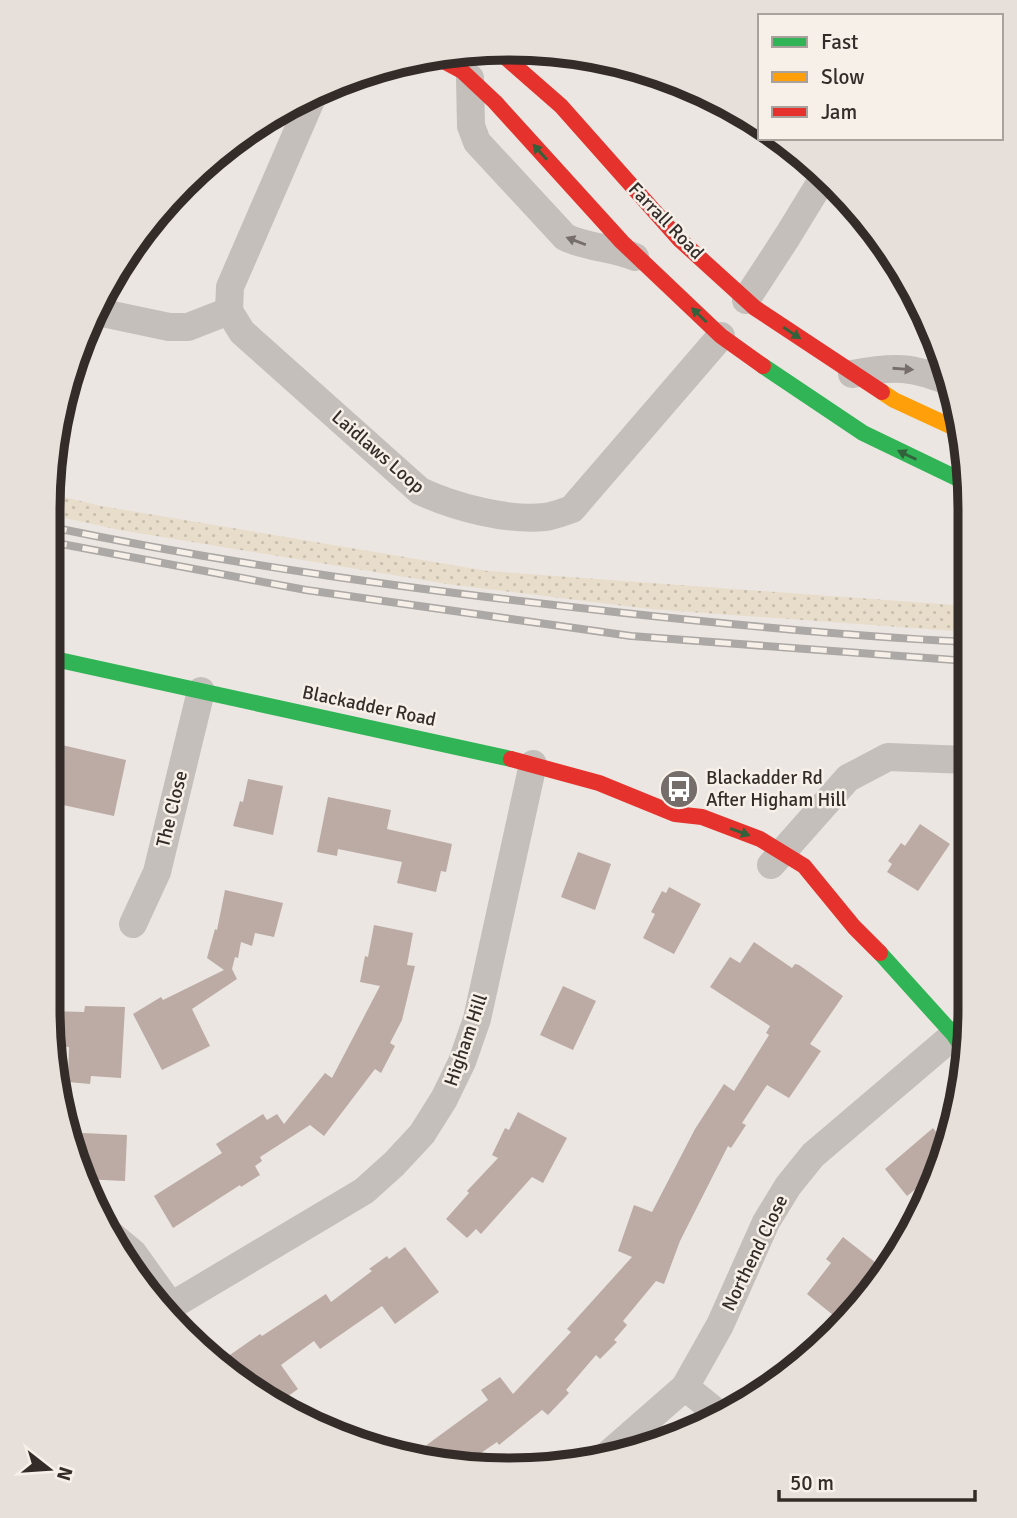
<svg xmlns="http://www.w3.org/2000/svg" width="1017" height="1518" font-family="Signika,sans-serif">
<defs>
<pattern id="sand-dots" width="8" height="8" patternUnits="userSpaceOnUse" patternTransform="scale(1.75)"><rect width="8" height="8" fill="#e8ddca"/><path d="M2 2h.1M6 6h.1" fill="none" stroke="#c8beae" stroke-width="1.8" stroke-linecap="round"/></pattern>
</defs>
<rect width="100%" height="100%" fill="#ebe6e1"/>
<!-- sand -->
<polygon fill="url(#sand-dots)" points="51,494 101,506 488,571 968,606 968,632 650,609 454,585 120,530 51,515"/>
<!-- building -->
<g fill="#bcaba5">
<polygon points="49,742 126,760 114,816 49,802"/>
<polygon points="248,779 283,786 273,835 233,826 240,801 243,802"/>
<polygon points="328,797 391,810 387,829 452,844 446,872 441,871 436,892 397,883 402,862 338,849 337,856 317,852"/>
<polygon points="920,824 950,844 918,891 887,872 892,864 888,861 901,843 905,846"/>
<polygon points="578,852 611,864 595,910 561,897"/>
<polygon points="669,887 701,904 674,954 643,938 655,914 651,912 662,891 666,893"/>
<polygon points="225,890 283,903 274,937 255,933 252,946 241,942 238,958 235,957 232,969 237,979 192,1009 210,1046 162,1070 133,1014 161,997 163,1000 224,970 207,958 215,929 217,930"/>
<polygon points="374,925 413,933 407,965 415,966 402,1020 390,1043 395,1046 381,1073 375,1069 324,1136 310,1125 260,1157 262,1161 255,1166 260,1175 241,1187 240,1185 173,1228 154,1196 222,1153 216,1144 263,1114 267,1120 277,1114 284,1124 325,1073 332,1078 380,986 360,982 365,956 368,957"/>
<polygon points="754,942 792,968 795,964 799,965 843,996 810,1044 821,1051 789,1098 767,1085 742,1123 746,1125 731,1148 728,1146 680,1241 664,1284 656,1281 623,1321 627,1325 614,1340 617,1342 600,1359 596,1355 566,1390 569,1393 548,1415 542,1410 499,1445 497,1442 462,1466 413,1455 488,1400 481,1390 500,1377 513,1394 571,1332 567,1329 632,1257 618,1251 634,1205 652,1212 695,1129 724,1084 734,1091 769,1035 766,1033 770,1026 710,987 730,957 740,963"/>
<polygon points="563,986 596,1001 573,1050 540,1035"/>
<polygon points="85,1006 125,1007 121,1078 91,1076 90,1084 68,1082 69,1047 53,1046 50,1011 84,1012"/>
<polygon points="518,1112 567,1138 543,1183 532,1177 481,1234 476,1229 467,1238 446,1219 469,1193 467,1191 498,1158 492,1155 505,1128 509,1130"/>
<polygon points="933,1128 944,1142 934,1174 907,1196 885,1169"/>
<polygon points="82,1133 127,1135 125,1181 82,1179 72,1157 70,1147 81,1148"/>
<polygon points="843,1237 876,1263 833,1315 807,1294 831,1263 826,1259"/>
<polygon points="405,1247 439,1292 395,1324 382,1306 320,1349 314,1341 281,1365 298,1389 277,1404 227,1375 217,1364 260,1334 262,1336 326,1294 331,1302 372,1271 369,1269 387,1256 389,1259"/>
</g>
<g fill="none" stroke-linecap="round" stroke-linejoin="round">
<!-- street -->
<g stroke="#c4bfbb" stroke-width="28">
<path d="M470 78 471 126 477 142 565 237C587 248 612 247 635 257"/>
<path d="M315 91 230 287 229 311 242 332 420 491C454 507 507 521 545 517 554 516 563 512 572 509L721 336"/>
<polyline points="746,300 787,237 825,175"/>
<polyline points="93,311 169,327 188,327 229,311"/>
<path d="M852 374C894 366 912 366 952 383"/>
<polyline points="771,865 848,778 888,757 967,760"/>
<polyline points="133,924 157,872 201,691"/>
<polyline points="109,1233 133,1253 171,1306"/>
<polyline points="166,1309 364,1191 394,1164 422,1134 444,1099 462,1062 477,1019 533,764"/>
<polyline points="685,1387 721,1416"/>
<polyline points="605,1457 685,1387 720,1325 766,1222 788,1186 813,1155 954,1035"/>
</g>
<!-- fast -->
<g stroke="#30b455" stroke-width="16">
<polyline points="763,366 863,433 969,484"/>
<polyline points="50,658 511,759"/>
<polyline points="880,953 954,1035 966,1053"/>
</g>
<!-- slow -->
<polyline stroke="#ff9f0a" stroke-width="16" points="882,392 894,400 961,431"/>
<!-- jam -->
<g stroke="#e5322d" stroke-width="16">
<polyline points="496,49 561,106 679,239 755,308 882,392"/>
<polyline points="434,56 462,71 495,102 622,242 721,336 763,366"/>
<polyline points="511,759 599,783 675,814 702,817 760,839 804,866 854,927 880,953"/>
</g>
<!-- rail casing -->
<g stroke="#aca8a5" stroke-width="8">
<g id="rail">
<path d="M51 527C237 566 426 591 615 612 733 625 850 636 968 642"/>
<polyline points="51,542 306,590 631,636 968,661"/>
</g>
</g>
<!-- rail -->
<use href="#rail" stroke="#f7f0e9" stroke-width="5" stroke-dasharray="16" stroke-linecap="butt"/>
</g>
<!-- one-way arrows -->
<defs><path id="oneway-solid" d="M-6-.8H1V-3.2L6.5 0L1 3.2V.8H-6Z" transform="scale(1.75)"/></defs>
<g fill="#32623b">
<use href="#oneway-solid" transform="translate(540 152) rotate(-132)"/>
<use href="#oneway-solid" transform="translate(699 315) rotate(-136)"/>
<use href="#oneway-solid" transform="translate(792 333) rotate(34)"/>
<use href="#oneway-solid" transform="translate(907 455) rotate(-154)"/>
<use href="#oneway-solid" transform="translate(740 832) rotate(20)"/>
</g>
<g fill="#756e6b">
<use href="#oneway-solid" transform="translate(576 241) rotate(-159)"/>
<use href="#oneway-solid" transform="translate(903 369) rotate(4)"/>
</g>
<!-- icons -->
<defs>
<g id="bus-disc" transform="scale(2.0125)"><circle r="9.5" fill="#746d69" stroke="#f7f0e9"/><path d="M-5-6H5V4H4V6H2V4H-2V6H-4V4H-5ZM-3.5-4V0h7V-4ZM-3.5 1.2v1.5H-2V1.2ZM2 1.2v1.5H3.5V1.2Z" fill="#fff"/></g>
</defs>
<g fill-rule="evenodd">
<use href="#bus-disc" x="679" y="789"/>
</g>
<g text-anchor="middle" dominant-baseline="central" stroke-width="5" stroke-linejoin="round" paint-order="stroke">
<!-- street labels -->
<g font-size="19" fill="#342c29" stroke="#f7f0e9">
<text transform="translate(666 221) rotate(46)">Farrall Road</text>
<text transform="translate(378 452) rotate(41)">Laidlaws Loop</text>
<text transform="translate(369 706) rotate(12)">Blackadder Road</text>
<text transform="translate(172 809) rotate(-76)">The Close</text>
<text transform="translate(466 1040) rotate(-71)">Higham Hill</text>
<text transform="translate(755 1253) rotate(-64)">Northend Close</text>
</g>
<!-- poi labels -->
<g font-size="19" fill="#342c29" stroke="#f7f0e9" text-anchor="start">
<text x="706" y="778">Blackadder Rd<tspan x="706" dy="22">After Higham Hill</tspan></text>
</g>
</g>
<!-- crop -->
<path d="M0 0H1017V1518H0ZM509 60H509A449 449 0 0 1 958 509V1009A449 449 0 0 1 509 1458H509A449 449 0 0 1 60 1009V509A449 449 0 0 1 509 60Z" fill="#e7e0da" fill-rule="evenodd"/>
<path fill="none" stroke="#342c29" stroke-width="9" d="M509 60H509A449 449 0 0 1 958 509V1009A449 449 0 0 1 509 1458H509A449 449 0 0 1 60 1009V509A449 449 0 0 1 509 60Z"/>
<!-- legend -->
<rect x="758" y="14" width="245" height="126" fill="#f7f0e9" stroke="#a9a29c" stroke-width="2"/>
<rect x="772" y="37" width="35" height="10" fill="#30b455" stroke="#a9a29c" stroke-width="2"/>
<text x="821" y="49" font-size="21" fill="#342c29">Fast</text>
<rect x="772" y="72" width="35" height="10" fill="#ff9f0a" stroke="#a9a29c" stroke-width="2"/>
<text x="821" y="84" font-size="21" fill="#342c29">Slow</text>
<rect x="772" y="107" width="35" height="10" fill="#e5322d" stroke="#a9a29c" stroke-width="2"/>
<text x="821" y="119" font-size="21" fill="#342c29">Jam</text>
<!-- north arrow -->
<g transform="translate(49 1469) rotate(107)" stroke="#f7f0e9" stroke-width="5" paint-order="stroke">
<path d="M0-5L12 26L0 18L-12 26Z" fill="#342c29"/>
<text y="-10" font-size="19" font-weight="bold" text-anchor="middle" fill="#342c29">N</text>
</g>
<!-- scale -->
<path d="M779 1490v10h196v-10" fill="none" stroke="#342c29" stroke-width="3.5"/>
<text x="790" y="1490" font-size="21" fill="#342c29" stroke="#f7f0e9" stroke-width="5" paint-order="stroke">50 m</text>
</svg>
